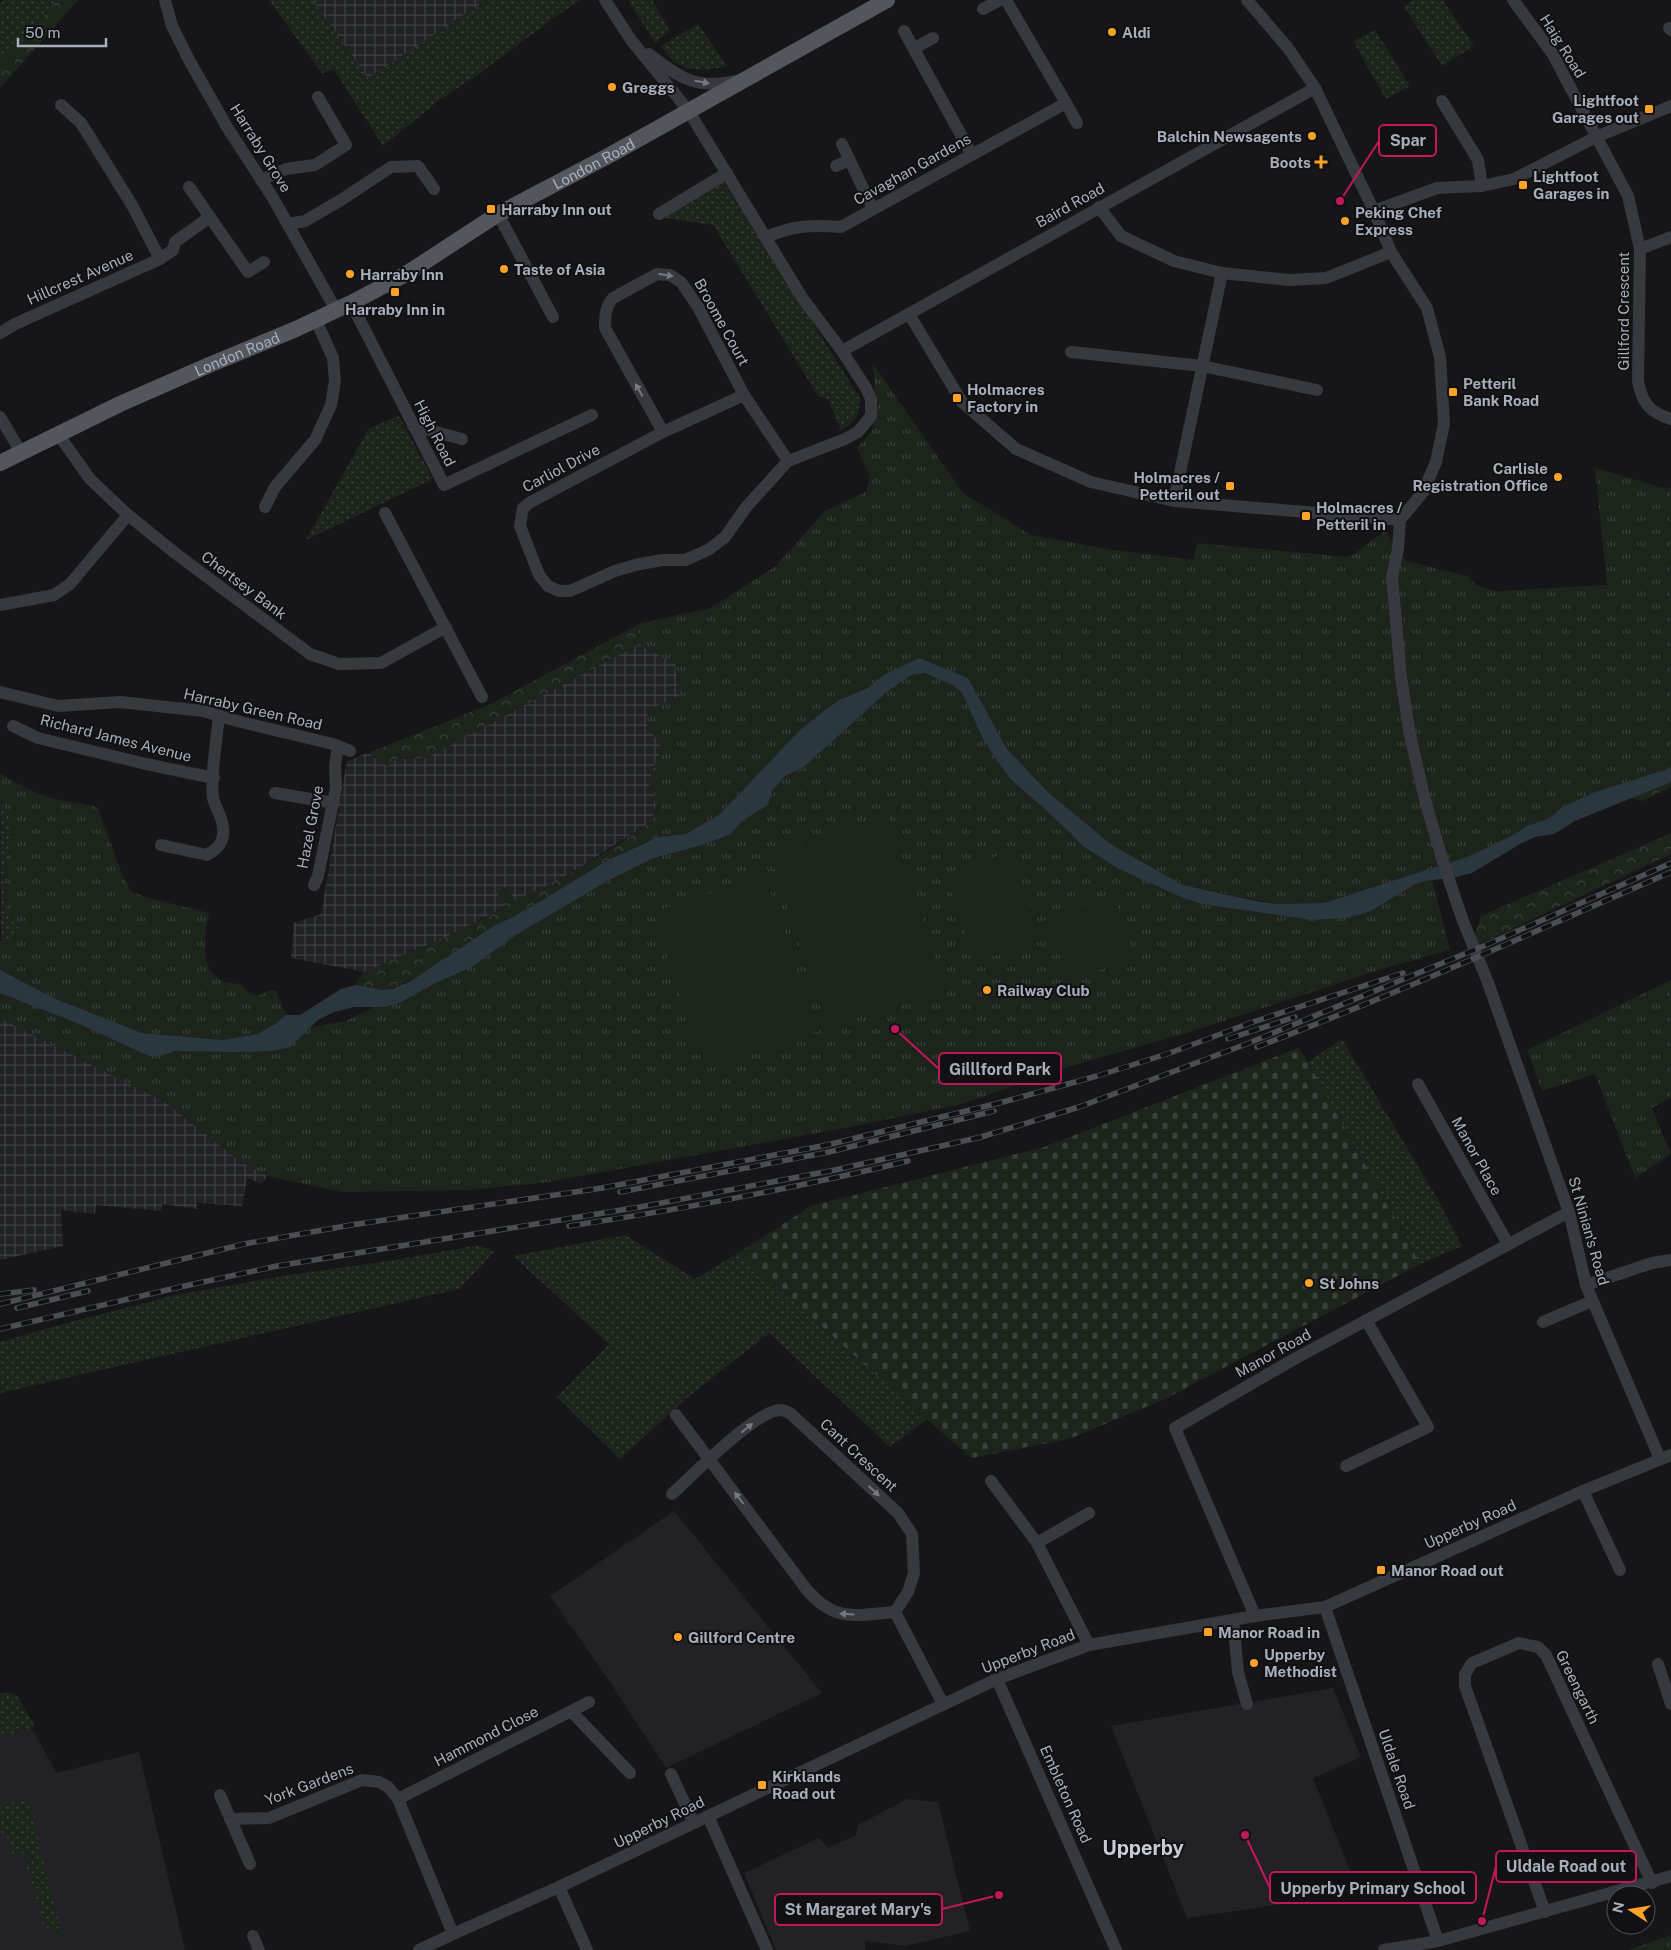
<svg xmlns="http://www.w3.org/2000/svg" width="1671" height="1950" font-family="'Public Sans',sans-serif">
<defs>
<pattern id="industrial-grid" width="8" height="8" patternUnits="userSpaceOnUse" patternTransform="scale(1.25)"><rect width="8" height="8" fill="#222226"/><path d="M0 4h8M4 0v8" fill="none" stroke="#3f4043"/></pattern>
<pattern id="grass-dots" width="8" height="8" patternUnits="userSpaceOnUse" patternTransform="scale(1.25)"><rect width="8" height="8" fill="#1c241c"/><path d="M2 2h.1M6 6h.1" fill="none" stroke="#3a413b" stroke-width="1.8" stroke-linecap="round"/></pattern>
<pattern id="forest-crowns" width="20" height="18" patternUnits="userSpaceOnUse" patternTransform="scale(1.25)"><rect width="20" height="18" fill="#1c241c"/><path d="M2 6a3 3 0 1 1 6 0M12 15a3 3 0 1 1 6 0" fill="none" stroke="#3a413b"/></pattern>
<pattern id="cemetery-stones" width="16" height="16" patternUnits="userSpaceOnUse" patternTransform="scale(1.25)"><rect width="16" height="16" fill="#1c241c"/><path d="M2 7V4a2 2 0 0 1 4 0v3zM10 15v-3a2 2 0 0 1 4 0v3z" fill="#3a413b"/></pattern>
<pattern id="park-tufts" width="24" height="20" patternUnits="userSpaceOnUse" patternTransform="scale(1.25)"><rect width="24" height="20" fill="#1c241c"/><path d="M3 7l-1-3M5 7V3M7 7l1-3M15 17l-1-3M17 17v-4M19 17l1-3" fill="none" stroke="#3a413b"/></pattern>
</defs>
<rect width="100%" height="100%" fill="#161619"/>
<!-- built -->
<g fill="#222226">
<polygon points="674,1511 822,1693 666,1768 608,1679 550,1596"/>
<polygon points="1333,1688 1361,1757 1313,1778 1359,1893 1187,1918 1111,1726"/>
<polygon points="7,1692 14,1698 57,1773 139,1752 185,1950 0,1950 0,1694"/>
<polygon points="907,1799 938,1802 970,1931 905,1946 865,1941 865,1950 776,1950 744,1873 819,1838 828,1848 856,1835 858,1825"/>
</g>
<!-- industrial -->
<g fill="url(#industrial-grid)">
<polygon points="312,0 486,0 368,79"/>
<polygon points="639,644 675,664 680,696 647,724 661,747 658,760 652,769 650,784 656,804 652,821 582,866 542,889 515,900 496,892 505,907 448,936 364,972 291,958 294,923 321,914 347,761 368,753 387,766 397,759 426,758"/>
<polygon points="0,1018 165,1102 241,1162 267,1176 262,1184 247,1178 242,1206 197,1203 197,1209 163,1204 161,1211 96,1205 95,1214 61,1210 63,1246 0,1260"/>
</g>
<!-- grass -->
<g fill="url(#grass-dots)">
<polygon points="4,0 58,0 0,64 0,4"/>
<polygon points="269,0 312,0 368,78 487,0 581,0 558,15 479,74 441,99 383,146 334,70 322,73"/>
<polygon points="628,0 652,0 670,31 655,43"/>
<polygon points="1414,0 1443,0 1474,46 1442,66 1404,7"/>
<path d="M698 24 727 66C710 71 688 72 673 61 669 58 665 51 661 46Z"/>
<polygon points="1375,30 1410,86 1386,99 1353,41"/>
<path d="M723 181 860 398C860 416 855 421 841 430L828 399 818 396 713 225 664 218Z"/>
<polygon points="399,416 433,479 306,540 369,428"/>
<polygon points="0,800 13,825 5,876 8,912 19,928 14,941 1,943"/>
<polygon points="1342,1039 1437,1198 1462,1246 1420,1264 1308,1062"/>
<polygon points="625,1235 695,1279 738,1253 927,1419 890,1447 769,1333 687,1398 620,1459 557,1397 609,1344 513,1256"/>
<polygon points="480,1245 494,1252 459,1289 0,1393 0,1342 63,1324 176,1295 288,1275 382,1262"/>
<polygon points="7,1692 17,1696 35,1726 23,1732 0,1738 0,1694"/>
<polygon points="28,1798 62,1936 44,1926 27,1870 27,1866 29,1865 28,1857 22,1852 12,1854 6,1832 0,1833 0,1806"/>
</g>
<!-- forest -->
<g fill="url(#forest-crowns)">
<polygon points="58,0 78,0 0,88 0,64"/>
<polygon points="843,540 653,642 639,644 426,758 397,759 387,766 368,753 491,704 639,624 711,608 776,566 790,549"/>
<path d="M661 747 720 814C682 828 643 841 607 861 570 880 537 908 497 924 476 939 405 991 381 990 373 990 363 987 355 985L364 972 448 936 505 908 496 892 506 887 515 900C563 880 610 851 652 821L656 804 650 784 652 769 658 760Z"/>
<polygon points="1671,782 1671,787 1643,801 1628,798"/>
<polygon points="1671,833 1671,854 1478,945 1475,935 1481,916"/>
</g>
<!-- cemetery -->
<polygon fill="url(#cemetery-stones)" points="1298,1048 1308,1062 1420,1264 1165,1399 1069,1439 971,1458 738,1253 811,1206 1044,1147"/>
<!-- park -->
<g fill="url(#park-tufts)">
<polygon points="873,364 963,493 1031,535 1113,550 1193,560 1197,543 1347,557 1353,555 1385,531 1406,561 1467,576 1476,585 1497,591 1607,585 1595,468 1660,487 1671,488 1671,768 1592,793 1561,808 1550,818 1527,826 1513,835 1467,857 1452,862 1324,903 1276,904 1183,885 1112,845 1049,793 1007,749 968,678 919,658 885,674 868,688 839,700 820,714 799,731 720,814 686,834 658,837 652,821 656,804 650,784 652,769 658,760 661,747 647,724 648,710 680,695 675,664 639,644 639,624 711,608 776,566 825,511 866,492 870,477 857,448 872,431 876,406"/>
<polygon points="926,673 954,686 962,693 984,741 1010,779 1046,810 1083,846 1152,884 1183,898 1202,904 1311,920 1371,911 1419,882 1432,880 1450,950 1392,966 1187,1033 1071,1066 962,1104 850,1127 542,1183 470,1190 342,1192 267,1176 241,1162 165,1102 0,1018 0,987 149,1056 346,1021 516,935 611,879 654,858 702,845 731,834 742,821 768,805 772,791 785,776 804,767 887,692 911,675"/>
<path d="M0 773C17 784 40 796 60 800 73 803 85 803 98 808L122 874 131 891 145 897 209 913C205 933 198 970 223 981 228 983 236 983 242 985L247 991 257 996 271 990 276 991 286 1015 274 1025 257 1034 223 1040 142 1033 56 999 0 970V942L14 941 19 928 8 912 5 876 13 825 0 800Z"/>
<polygon points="1671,980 1671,1098 1652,1108 1671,1154 1635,1178 1595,1074 1542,1091 1527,1050"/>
<polygon points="1671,1935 1671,1950 1628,1950"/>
</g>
<!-- pitch -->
<g fill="#1c241c">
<polygon points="888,815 947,991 826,1025 769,852"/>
<polygon points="1011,851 1041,940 975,962 945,874"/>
<polygon points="765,875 818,1031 705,1069 653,912"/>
<polygon points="1113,895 1135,957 1069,981 1046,919"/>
</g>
<!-- water -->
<polygon fill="#2b373e" points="919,658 968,678 1007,749 1049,793 1112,845 1183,885 1261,902 1276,904 1324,903 1401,878 1467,857 1513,835 1527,826 1550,818 1561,808 1592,793 1671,768 1671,782 1575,821 1554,834 1535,837 1520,844 1472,873 1456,877 1419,882 1371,911 1348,918 1311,920 1202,904 1183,898 1119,869 1083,846 1046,810 1010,779 984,741 962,693 954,686 925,673 911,675 887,692 804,767 785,776 772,791 768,805 742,821 731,834 702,845 654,858 611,879 516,935 473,966 434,984 399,1003 386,1007 354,1007 334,1012 318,1020 290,1047 272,1051 236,1052 176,1051 160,1056 149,1056 77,1023 0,993 0,970 56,999 142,1033 223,1040 257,1034 274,1025 286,1015 300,1015 341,989 355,985 382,990 392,989 409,982 497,924 511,918 541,901 606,861 658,837 686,834 720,814 799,731 820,714 839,700 868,688 885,674"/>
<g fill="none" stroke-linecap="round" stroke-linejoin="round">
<!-- minor -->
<g stroke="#37393e" stroke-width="12">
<polyline points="165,0 172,26 189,60 227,127 273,198 336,310"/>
<polyline points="605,0 631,40 688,110 803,299 842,351 866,388 871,399 871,416 858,432 845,439 788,461"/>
<polyline points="1247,0 1288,48 1315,88 1374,211 1391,252 1427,308 1440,357 1444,424 1436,462 1423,492 1400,520 1398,549 1392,577 1401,677 1410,735 1425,800 1444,865 1463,921 1487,980 1569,1212 1586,1285 1660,1459"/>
<path d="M1513 0 1552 53 1628 196 1640 249 1638 381C1642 403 1649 412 1671 419"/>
<polyline points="983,9 1000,0"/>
<polyline points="1669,28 1671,30"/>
<polyline points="904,31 972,155"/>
<polyline points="915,48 933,38"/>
<path d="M649 54C678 77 696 90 735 81"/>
<polyline points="1442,101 1478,160 1482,186"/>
<polyline points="1066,103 1077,123"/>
<polyline points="61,105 81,123 132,205 160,259"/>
<polyline points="842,144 873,209"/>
<polyline points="836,166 849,160"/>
<polyline points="261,180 286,169 315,165 346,145 318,97"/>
<polyline points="189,187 248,272 264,262"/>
<polyline points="1099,207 1121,236 1174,261 1222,273 1289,280 1326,278 1391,252"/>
<polyline points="1374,211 1437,188 1482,186 1514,179 1596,137 1671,106"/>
<polyline points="498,214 553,317"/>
<polyline points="659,214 727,173"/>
<polyline points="288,224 305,221 341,200 391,167 418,166 434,189"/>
<path d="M767 237C793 225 813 225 841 227L1066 103 1006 0"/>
<polyline points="1640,249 1671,237"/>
<polyline points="351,303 444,485 592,415"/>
<polyline points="909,314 962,402 1016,449 1091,482 1174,501 1400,520"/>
<polyline points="0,333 15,324 160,259 173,250 175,242 210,217"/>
<polyline points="842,351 1315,88"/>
<polyline points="1071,352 1202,366 1317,390"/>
<polyline points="0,417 21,452"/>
<polyline points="413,426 462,439"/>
<path d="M663 432 605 328C605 317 605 307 613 298L657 274 670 275 681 282 698 307 744 395 788 461 747 506 725 537 708 550 685 560H662L635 565 615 571 570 591H559L548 586 539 575 520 526 523 508 529 503 663 432 744 395"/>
<polyline points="58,434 90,479 128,515 175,553 310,654 339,664 381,663 446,627"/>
<polyline points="1174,501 1222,273"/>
<polyline points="265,507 275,487 315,440 331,405 335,381 333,358 316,320"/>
<polyline points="385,513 482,697"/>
<polyline points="0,605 54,595 70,584 128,515"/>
<polyline points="0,692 58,706 120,702 203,711 237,721 333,744 350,751"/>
<polyline points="13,726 38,738 146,764 214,778"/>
<polyline points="275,793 334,803"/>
<path d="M161 845 207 855C215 850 222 845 223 835 225 821 216 810 213 798 210 779 217 736 219 716"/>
<polyline points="314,885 318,876 336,788 335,765 338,746"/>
<polyline points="1418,1084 1508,1244"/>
<polyline points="1586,1285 1652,1263 1671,1260"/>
<polyline points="1543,1322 1592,1301"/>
<path d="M676 1415 807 1590C836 1623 855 1615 895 1612"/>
<polyline points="1346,1466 1428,1427 1366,1320"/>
<polyline points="991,1481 1037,1543 1089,1645"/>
<polyline points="1583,1491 1620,1570"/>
<path d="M672 1494C692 1476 755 1411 780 1410 783 1410 788 1412 791 1414L898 1513 912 1534 914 1573 908 1592 895 1612"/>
<polyline points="1037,1543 1089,1513"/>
<polyline points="1325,1607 1438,1941"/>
<polyline points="895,1612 943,1704"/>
<polyline points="1255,1616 1175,1428 1296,1358 1569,1212"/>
<polyline points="1233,1620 1238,1672 1247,1704"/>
<polyline points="1658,1664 1671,1704"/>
<polyline points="997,1679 1116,1950"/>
<polyline points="571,1711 630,1773"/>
<polyline points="671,1774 694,1823"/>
<polyline points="220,1795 250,1864"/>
<polyline points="398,1799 589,1702"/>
<polyline points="708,1816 767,1950"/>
<polyline points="230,1819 269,1818 362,1780 379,1782 388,1787 398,1799 453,1934"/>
<polyline points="559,1887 587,1950"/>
<polyline points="1545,1912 1465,1686 1465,1674 1472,1663 1519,1643 1538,1647 1546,1655 1652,1883"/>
<polyline points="253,1936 259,1950"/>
<polyline points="419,1950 453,1934 559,1887 997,1679 1089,1645 1255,1616 1325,1607 1583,1491 1671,1455"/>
<polyline points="1384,1950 1438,1941 1671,1876"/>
</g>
<!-- major -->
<path stroke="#53565d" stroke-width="16" id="s1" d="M0 463 120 404 209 365 296 329 351 303 406 274 498 214 610 155 887 0"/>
<!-- rail casing -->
<g stroke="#4a4d53" stroke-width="5.5">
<g id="rail">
<polyline points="1228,1039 1295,1017"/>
<path d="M1257 1047C1397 994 1534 932 1671 872"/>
<polyline points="620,1192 829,1152 994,1111"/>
<path d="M569 1226C683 1209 796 1188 908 1161"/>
<polyline points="0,1294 34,1290"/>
<polyline points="0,1304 244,1244 351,1225 602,1188 827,1145 1003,1102 1097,1076 1170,1053 1250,1023 1403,973"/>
<polyline points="17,1308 88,1291"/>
<polyline points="0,1329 180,1287 277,1266 640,1207 835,1170 981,1137 1079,1107 1249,1043 1486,945 1671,863"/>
</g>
</g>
<!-- rail -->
<use href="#rail" stroke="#111114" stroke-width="4" stroke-dasharray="11" stroke-linecap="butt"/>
</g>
<!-- one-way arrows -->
<defs><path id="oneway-solid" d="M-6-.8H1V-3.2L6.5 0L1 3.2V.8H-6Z" transform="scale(1.25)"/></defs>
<g fill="#757a82">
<use href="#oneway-solid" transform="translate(702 82) rotate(10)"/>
<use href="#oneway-solid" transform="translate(666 275) rotate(10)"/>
<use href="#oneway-solid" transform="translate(639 390) rotate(-119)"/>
<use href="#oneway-solid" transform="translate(747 1428) rotate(-40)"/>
<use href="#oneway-solid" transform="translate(874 1491) rotate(43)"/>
<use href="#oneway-solid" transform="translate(739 1498) rotate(-127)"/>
<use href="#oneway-solid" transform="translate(847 1614) rotate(-176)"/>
</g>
<!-- markers -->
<g fill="#ffa228" stroke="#111114" stroke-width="2">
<circle cx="1112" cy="32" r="5"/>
<circle cx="612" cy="87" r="5"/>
<rect x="1644" y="104" width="10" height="10" rx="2.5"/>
<circle cx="1312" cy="136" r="5"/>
<path d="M1318.5 154.5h5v5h5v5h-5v5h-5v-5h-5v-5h5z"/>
<rect x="1518" y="180" width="10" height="10" rx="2.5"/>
<rect x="486" y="204" width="10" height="10" rx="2.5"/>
<circle cx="1345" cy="221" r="5"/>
<circle cx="504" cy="269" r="5"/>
<circle cx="350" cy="274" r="5"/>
<rect x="390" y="287" width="10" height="10" rx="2.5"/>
<rect x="1448" y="387" width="10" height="10" rx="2.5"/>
<rect x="952" y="393" width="10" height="10" rx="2.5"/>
<circle cx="1558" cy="477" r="5"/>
<rect x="1225" y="481" width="10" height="10" rx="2.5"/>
<rect x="1301" y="511" width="10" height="10" rx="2.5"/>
<circle cx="987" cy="990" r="5"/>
<circle cx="1309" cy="1283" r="5"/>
<rect x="1376" y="1565" width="10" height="10" rx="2.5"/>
<rect x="1203" y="1627" width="10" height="10" rx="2.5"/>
<circle cx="678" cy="1637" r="5"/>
<circle cx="1254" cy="1663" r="5"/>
<rect x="757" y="1780" width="10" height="10" rx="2.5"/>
</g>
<g text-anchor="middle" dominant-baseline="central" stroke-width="4" stroke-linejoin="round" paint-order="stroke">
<!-- poi labels -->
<g font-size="15" font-weight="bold" fill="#a7afba" stroke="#111114" text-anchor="start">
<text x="1122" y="32">Aldi</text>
<text x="622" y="87">Greggs</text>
<text x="1639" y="100" text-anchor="end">Lightfoot<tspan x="1639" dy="17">Garages out</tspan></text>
<text x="1302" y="136" text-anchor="end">Balchin Newsagents</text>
<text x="1311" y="162" text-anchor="end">Boots</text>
<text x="1533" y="176">Lightfoot<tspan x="1533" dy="17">Garages in</tspan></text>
<text x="501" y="209">Harraby Inn out</text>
<text x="1355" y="212">Peking Chef<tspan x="1355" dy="17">Express</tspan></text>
<text x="514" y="269">Taste of Asia</text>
<text x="360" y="274">Harraby Inn</text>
<text x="395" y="309" text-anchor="middle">Harraby Inn in</text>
<text x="1463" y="383">Petteril<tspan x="1463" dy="17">Bank Road</tspan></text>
<text x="967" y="389">Holmacres<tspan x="967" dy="17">Factory in</tspan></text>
<text x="1548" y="468" text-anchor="end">Carlisle<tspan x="1548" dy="17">Registration Office</tspan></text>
<text x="1220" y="477" text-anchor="end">Holmacres /<tspan x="1220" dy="17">Petteril out</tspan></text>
<text x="1316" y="507">Holmacres /<tspan x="1316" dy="17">Petteril in</tspan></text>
<text x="997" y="990">Railway Club</text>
<text x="1319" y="1283">St Johns</text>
<text x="1391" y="1570">Manor Road out</text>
<text x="1218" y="1632">Manor Road in</text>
<text x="688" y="1637">Gillford Centre</text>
<text x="1264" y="1654">Upperby<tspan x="1264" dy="17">Methodist</tspan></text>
<text x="772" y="1776">Kirklands<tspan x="772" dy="17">Road out</tspan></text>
</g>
<!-- street labels -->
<g font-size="15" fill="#a7afba" stroke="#111114">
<text transform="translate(1563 46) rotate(58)">Haig Road</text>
<text transform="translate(261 148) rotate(58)">Harraby Grove</text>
<text stroke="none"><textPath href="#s1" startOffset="666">London Road</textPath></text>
<text transform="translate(912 169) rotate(-29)">Cavaghan Gardens</text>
<text transform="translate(1070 205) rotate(-29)">Baird Road</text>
<text transform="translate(80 277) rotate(-24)">Hillcrest Avenue</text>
<text transform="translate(1623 311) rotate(-90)">Gillford Crescent</text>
<text transform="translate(722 322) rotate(61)">Broome Court</text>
<text stroke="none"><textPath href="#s1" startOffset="261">London Road</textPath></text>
<text transform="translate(435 433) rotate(63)">High Road</text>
<text transform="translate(561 468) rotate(-28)">Carliol Drive</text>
<text transform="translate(244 585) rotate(37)">Chertsey Bank</text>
<text transform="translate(253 709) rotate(13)">Harraby Green Road</text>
<text transform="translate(116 738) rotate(14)">Richard James Avenue</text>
<text transform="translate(310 827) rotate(-79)">Hazel Grove</text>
<text transform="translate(1477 1156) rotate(61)">Manor Place</text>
<text transform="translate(1589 1231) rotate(74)">St Ninian's Road</text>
<text transform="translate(1273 1353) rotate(-29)">Manor Road</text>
<text transform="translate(859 1455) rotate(43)">Cant Crescent</text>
<text transform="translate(1470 1524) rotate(-24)">Upperby Road</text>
<text transform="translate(1028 1651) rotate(-21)">Upperby Road</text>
<text transform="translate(1578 1687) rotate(64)">Greengarth</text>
<text transform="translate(486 1736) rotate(-27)">Hammond Close</text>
<text transform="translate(1397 1769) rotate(71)">Uldale Road</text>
<text transform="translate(309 1784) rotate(-21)">York Gardens</text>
<text transform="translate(1066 1794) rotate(66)">Embleton Road</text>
<text transform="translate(659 1822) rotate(-26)">Upperby Road</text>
</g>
<!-- district labels -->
<g font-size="20" font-weight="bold" fill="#c8cdd5" stroke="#111114">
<text x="1143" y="1848">Upperby</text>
</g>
</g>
<!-- callouts -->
<path fill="none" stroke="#c2185b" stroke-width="2" d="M1340 201L1379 141M895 1029L939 1069M1482 1921L1496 1866M1245 1835L1270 1888M999 1895L942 1909"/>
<g fill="#c2185b" stroke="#111114" stroke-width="2">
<circle cx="1340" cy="201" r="5"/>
<circle cx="895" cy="1029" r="5"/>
<circle cx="1482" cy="1921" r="5"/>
<circle cx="1245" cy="1835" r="5"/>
<circle cx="999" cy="1895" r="5"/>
</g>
<g fill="#111114" stroke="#c2185b" stroke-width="2">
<rect x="1379" y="125" width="57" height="31" rx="5"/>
<rect x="939" y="1053" width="122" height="31" rx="5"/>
<rect x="1496" y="1851" width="140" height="31" rx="5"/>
<rect x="1270" y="1872" width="206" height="31" rx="5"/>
<rect x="775" y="1894" width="167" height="31" rx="5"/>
</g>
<g font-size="16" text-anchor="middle" font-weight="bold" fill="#a7afba">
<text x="1408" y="146">Spar</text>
<text x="1000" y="1075">Gilllford Park</text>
<text x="1566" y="1872">Uldale Road out</text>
<text x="1373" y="1894">Upperby Primary School</text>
<text x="858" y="1915">St Margaret Mary's</text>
</g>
<!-- north arrow -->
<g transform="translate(1631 1910) rotate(282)"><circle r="24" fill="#111114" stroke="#4d5056"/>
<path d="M0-4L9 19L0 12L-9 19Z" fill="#ffa228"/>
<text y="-8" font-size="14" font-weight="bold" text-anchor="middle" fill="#a7afba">N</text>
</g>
<!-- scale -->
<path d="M18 38v8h88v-8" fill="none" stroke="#a7afba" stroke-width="2.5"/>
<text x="25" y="38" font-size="15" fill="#a7afba" stroke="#111114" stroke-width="4" paint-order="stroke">50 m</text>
</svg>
